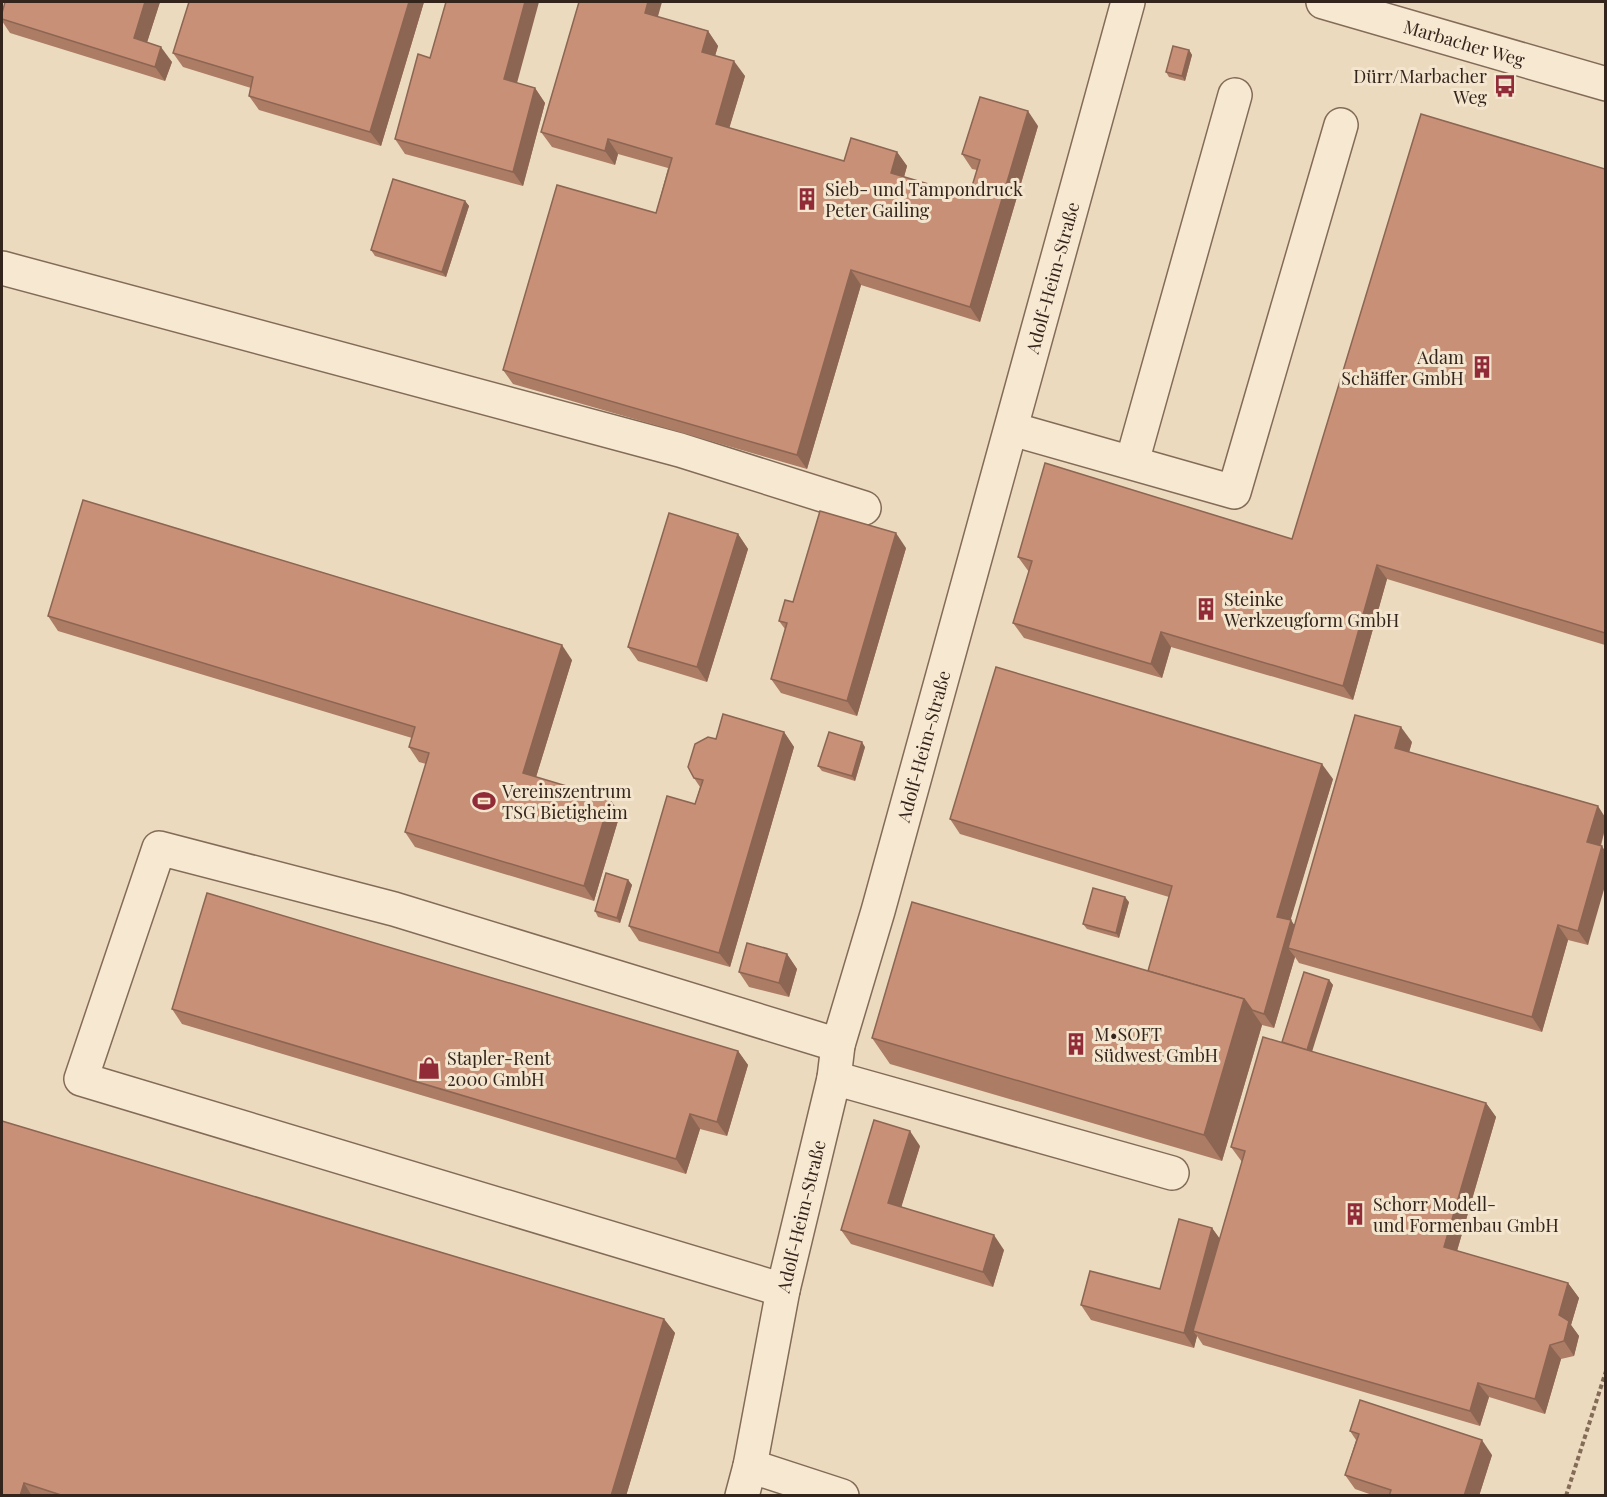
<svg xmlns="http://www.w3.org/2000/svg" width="1607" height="1497" font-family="'Playfair Display',serif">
<rect width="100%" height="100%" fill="#ecdabf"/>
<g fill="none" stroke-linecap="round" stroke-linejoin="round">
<!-- minor casing -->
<g stroke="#836b58" stroke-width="36">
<g id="minor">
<path id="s1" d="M1323 2 1606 84"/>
<polyline points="2,268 680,450 864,508"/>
<polyline points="1012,429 1234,492 1341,125"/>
<polyline points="1132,462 1235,95"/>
<polyline points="834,1078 1172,1173"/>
<polyline points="783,1290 81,1079 159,848 394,909 838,1045"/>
<polyline points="750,1466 842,1496"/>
<path id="s2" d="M742 1496 750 1466 783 1290 834 1078 838 1045 878 911 1128 2"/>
</g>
</g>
<!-- path -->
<polyline stroke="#836b58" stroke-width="4" stroke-dasharray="4.5 3" stroke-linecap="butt" points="1566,1496 1606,1371"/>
<!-- minor -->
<use href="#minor" stroke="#f7e8d2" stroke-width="33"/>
</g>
<!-- wall -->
<g fill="#ac7c65">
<polygon points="31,2 160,2 147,42 172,62 165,81 10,33 2,21 2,13"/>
<polygon points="189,2 424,2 381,146 259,110 249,96 251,88 183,67 173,53"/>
<polygon points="658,17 708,31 718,46 715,56 745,76 729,128 844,161 897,152 907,166 904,177 969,196 977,170 972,169 962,154 1038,126 980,322 861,285 807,469 513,384 503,370 656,213 668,168 618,154 615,165 552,147 541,132"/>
<polygon points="1189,50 1192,55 1185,81 1169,77 1166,72"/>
<polygon points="517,83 535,88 545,103 523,186 405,154 395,139"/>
<polygon points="1605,169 1605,645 1387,579 1353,700 1171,647 1162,678 1024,638 1013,623 1029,572 1018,557 1292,539"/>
<polygon points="465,201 469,206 446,277 375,256 371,250"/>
<polygon points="738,534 748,549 707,682 638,661 628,647"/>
<polygon points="906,548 857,716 781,693 771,679 785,629 779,621 793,602"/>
<polygon points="48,616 572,660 536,777 620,814 594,901 415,847 405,832 426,764 419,762 409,747 412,738 58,631"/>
<polygon points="784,732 794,747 730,967 639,941 629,926 695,804 700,787 694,778 716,739"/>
<polygon points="1412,742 1409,752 1605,829 1601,846 1588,945 1568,940 1542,1032 1299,963 1295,957 1274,1028 1262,1025 1222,1161 890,1064 872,1038 1148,971 1169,897 960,834 950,819 1333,779 1290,920 1295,926"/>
<polygon points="865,747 855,781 822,771 818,766"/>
<polygon points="628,880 632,885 620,923 598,917 595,911"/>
<polygon points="1129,902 1119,938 1087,929 1083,924"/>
<polygon points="787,954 797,969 789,997 749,987 739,972"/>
<polygon points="1329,980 1333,985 1311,1052 1486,1103 1496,1117 1457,1251 1568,1283 1579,1298 1571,1325 1579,1336 1574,1356 1561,1359 1545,1414 1489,1397 1480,1426 1203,1345 1197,1336 1194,1348 1091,1320 1081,1305 1160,1289 1212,1228 1220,1239 1242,1162 1231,1147 1283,1043 1282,1042"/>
<polygon points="172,1009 738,1051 748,1065 727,1136 700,1129 686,1174 182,1024"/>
<polygon points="2,1121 664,1319 675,1333 626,1496 2,1496"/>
<polygon points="920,1146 901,1207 1004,1250 993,1287 851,1244 841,1230"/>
<polygon points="1350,1431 1492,1455 1479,1496 1375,1496 1355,1489 1345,1475 1356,1440"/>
</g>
<!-- shaded-wall -->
<g fill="#8c6553">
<polygon points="145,2 160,2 144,52 134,38"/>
<polygon points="409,2 424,2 381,146 370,132"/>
<polygon points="525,2 539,2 514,94 504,79"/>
<polygon points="648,2 662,2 655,27 645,13"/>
<polygon points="708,31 718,46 712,66 702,52"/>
<polygon points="161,47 172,62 165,81 155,67"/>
<polygon points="1189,50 1192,55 1185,81 1182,76"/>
<polygon points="734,61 745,76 726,139 716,124"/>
<polygon points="535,88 545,103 523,186 513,172"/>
<polygon points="1028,111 1038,126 980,322 970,307"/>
<polygon points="608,139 618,154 615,165 605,151"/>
<polygon points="897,152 907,166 901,188 891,173"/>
<polygon points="465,201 469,206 446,277 442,272"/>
<polygon points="851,270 861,285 807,469 797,455"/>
<polygon points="896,533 906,548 857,716 847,701"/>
<polygon points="738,534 748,549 707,682 697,667"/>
<polygon points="1377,565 1387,579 1353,700 1343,686"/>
<polygon points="1161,632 1171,647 1162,678 1151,664"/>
<polygon points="562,645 572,660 533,787 523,773"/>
<polygon points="1401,727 1412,742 1406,763 1395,748"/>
<polygon points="784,732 794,747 730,967 719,953"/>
<polygon points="862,742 865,747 855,781 852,776"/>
<polygon points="1322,764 1333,779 1287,932 1277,917"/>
<polygon points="610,799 620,814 594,901 584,886"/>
<polygon points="1598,806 1605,817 1605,829 1597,857 1587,842"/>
<polygon points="1602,846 1605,851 1605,886 1588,945 1578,931"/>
<polygon points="628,880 632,885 620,923 617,918"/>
<polygon points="1125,897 1129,902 1119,938 1116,933"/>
<polygon points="1291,920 1301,935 1288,948 1295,957 1274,1028 1264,1014"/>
<polygon points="1558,925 1568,940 1542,1032 1532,1017"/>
<polygon points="787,954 797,969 789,997 779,983"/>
<polygon points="1329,980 1333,985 1311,1055 1307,1050"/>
<polygon points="1244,999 1262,1025 1222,1161 1204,1135"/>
<polygon points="738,1051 748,1065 727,1136 717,1122"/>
<polygon points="1486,1103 1496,1117 1454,1261 1444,1247"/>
<polygon points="690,1114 700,1129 686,1174 676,1159"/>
<polygon points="910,1131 920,1146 898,1218 888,1203"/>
<polygon points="1212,1228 1222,1242 1193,1331 1197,1336 1194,1348 1184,1333"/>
<polygon points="994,1235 1004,1250 993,1287 983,1272"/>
<polygon points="1568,1283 1579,1298 1571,1325 1579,1336 1574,1356 1564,1341 1559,1315"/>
<polygon points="664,1319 675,1333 626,1496 611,1496"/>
<polygon points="1550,1345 1561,1359 1545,1414 1535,1399"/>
<polygon points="1478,1383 1489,1397 1480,1426 1470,1411"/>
<polygon points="1482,1440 1492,1455 1479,1496 1464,1496"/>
<polygon points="24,1483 32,1496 20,1496"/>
</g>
<!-- building -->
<g fill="#c89076" stroke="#8c6553" stroke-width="1.5">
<polygon points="5,2 145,2 134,38 161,47 155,67 2,19 2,13"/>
<polygon points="189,2 409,2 370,132 249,96 253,77 173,53"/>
<polygon points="446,2 525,2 504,79 535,88 513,172 395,139 418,54 430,58"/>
<polygon points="579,2 648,2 645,13 708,31 702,52 734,61 716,124 844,161 851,138 897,152 891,173 969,196 980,160 962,154 980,97 1028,111 970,307 851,270 797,455 503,370 557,185 656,213 672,158 608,139 605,151 541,132"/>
<polygon points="1173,46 1189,50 1182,76 1166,72"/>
<polygon points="1421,114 1605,169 1605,633 1377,565 1343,686 1161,632 1151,664 1013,623 1032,561 1018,557 1045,463 1292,539"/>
<polygon points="393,179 465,201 442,272 371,250"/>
<polygon points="83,500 562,645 523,773 610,799 584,886 405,832 429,753 409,747 415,727 48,616"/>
<polygon points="820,511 896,533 847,701 771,679 787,623 779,621 785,600 793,602"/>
<polygon points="669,513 738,534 697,667 628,647"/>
<polygon points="996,667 1322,764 1277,917 1291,920 1264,1014 1252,1010 1244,999 1148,971 1172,886 950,819"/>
<polygon points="723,714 784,732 719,953 629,926 667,796 695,804 703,780 694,778 688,767 695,744 708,737 716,739"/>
<polygon points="1355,715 1401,727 1395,748 1598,806 1587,842 1602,846 1578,931 1558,925 1532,1017 1288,948"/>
<polygon points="829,732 862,742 852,776 818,766"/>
<polygon points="606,873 628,880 617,918 595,911"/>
<polygon points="1093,888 1125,897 1116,933 1083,924"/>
<polygon points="207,893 738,1051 717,1122 690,1114 676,1159 172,1009"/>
<polygon points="912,902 1244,999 1204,1135 872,1038"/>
<polygon points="747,943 787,954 779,983 739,972"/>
<polygon points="1304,972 1329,980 1307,1050 1282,1042"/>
<polygon points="1263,1037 1486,1103 1444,1247 1568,1283 1559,1315 1569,1321 1564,1341 1550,1345 1535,1399 1478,1383 1470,1411 1193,1331 1245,1151 1231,1147"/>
<polygon points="874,1120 910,1131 888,1203 994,1235 983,1272 841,1230"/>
<polygon points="2,1121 664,1319 611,1496 64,1496 24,1483 20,1496 2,1496"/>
<polygon points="1179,1219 1212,1228 1184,1333 1081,1305 1090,1271 1160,1289"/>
<polygon points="1360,1400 1482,1440 1464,1496 1389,1496 1391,1490 1345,1475 1359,1434 1350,1431"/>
</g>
<!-- icons -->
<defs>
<g id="bus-bare" transform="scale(1.8)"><path d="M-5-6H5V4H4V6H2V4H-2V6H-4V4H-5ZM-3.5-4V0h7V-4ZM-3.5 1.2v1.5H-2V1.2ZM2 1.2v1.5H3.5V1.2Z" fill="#902b37" stroke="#f3e5ce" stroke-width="2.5" paint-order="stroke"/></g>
<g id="building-bare" transform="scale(1.8)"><path d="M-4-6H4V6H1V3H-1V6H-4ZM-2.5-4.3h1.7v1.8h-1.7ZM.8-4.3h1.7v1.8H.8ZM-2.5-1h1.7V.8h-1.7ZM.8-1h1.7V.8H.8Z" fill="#902b37" stroke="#f3e5ce" stroke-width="2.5" paint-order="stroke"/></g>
<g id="stadium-bare" transform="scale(1.8)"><path d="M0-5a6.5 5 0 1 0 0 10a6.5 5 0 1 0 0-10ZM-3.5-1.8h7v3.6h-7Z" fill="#902b37" stroke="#f3e5ce" stroke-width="2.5" paint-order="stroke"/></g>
<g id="shop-bare" transform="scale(1.8)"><path d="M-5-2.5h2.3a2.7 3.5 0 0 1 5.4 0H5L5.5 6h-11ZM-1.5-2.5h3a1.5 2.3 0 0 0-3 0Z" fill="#902b37" stroke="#f3e5ce" stroke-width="2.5" paint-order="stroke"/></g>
</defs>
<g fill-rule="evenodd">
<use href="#bus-bare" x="1505" y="86"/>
<use href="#building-bare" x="807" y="199"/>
<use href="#building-bare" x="1482" y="367"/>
<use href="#building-bare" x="1206" y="609"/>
<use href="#stadium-bare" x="484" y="801"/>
<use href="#building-bare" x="1076" y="1044"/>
<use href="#shop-bare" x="429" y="1068"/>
<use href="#building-bare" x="1355" y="1214"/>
</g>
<g text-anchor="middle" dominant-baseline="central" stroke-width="6" stroke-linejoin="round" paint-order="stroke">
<!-- street labels -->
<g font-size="18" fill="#34251c" stroke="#f3e5ce">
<text stroke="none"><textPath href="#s1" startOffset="147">Marbacher Weg</textPath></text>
<text stroke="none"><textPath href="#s2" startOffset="1258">Adolf-Heim-Straße</textPath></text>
<text stroke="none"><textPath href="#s2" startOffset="772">Adolf-Heim-Straße</textPath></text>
<text stroke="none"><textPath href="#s2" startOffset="286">Adolf-Heim-Straße</textPath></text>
</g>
<!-- poi labels -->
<g font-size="18" fill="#34251c" stroke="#f3e5ce" text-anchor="start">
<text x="1487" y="76" text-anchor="end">Dürr/Marbacher<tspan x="1487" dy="21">Weg</tspan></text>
<text x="825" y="189">Sieb- und Tampondruck<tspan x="825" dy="21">Peter Gailing</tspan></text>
<text x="1464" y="357" text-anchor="end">Adam<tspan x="1464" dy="21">Schäffer GmbH</tspan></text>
<text x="1224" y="599">Steinke<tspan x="1224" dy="21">Werkzeugform GmbH</tspan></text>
<text x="502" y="791">Vereinszentrum<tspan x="502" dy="21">TSG Bietigheim</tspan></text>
<text x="1094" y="1034">M•SOFT<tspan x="1094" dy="21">Südwest GmbH</tspan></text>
<text x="447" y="1058">Stapler-Rent<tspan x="447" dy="21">2000 GmbH</tspan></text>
<text x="1373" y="1204">Schorr Modell-<tspan x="1373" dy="21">und Formenbau GmbH</tspan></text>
</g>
</g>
<!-- border -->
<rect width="1607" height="1497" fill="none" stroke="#34251c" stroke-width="6"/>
</svg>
